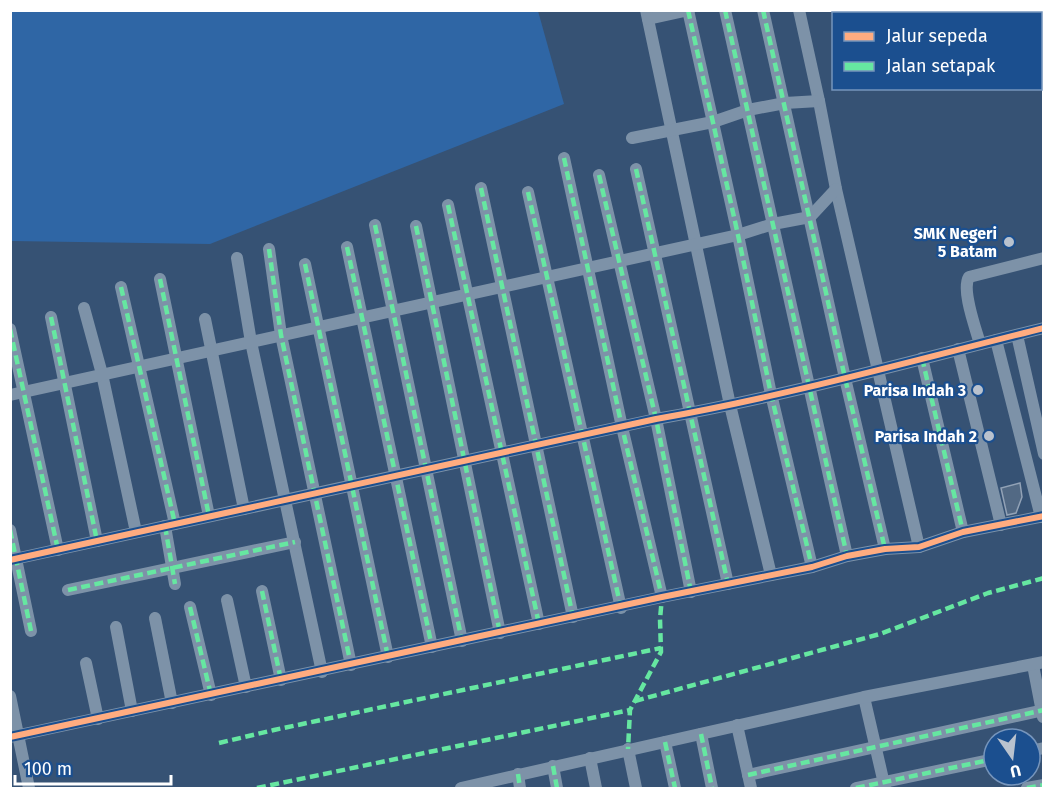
<svg xmlns="http://www.w3.org/2000/svg" width="1054" height="799" font-family="'Fira Sans',sans-serif">
<rect width="100%" height="100%" fill="#365274"/>
<!-- green -->
<polygon fill="#2f66a5" points="11,10 538,11 564,104 210,244 11,241"/>
<!-- building -->
<polygon fill="#526984" stroke="#92a2b6" stroke-width="1.5" points="1020,483 1022,497 1016,513 1007,515 1001,488"/>
<g fill="none" stroke-linecap="round" stroke-linejoin="round">
<!-- street -->
<g stroke="#7d92a8" stroke-width="12">
<polyline points="646,10 730,405 771,575"/>
<polyline points="688,10 738,235 771,394 812,567"/>
<polyline points="725,10 847,556"/>
<polyline points="763,10 845,378 885,549"/>
<polyline points="799,10 819,101 836,189 919,547"/>
<polyline points="648,19 689,10"/>
<polyline points="632,138 713,122 748,110 785,103 819,101"/>
<polyline points="564,158 622,427 662,597"/>
<polyline points="636,169 728,584"/>
<polyline points="599,175 656,419 691,592"/>
<polyline points="481,188 573,617"/>
<polyline points="528,192 621,608"/>
<polyline points="448,205 539,624"/>
<polyline points="375,225 462,641"/>
<polyline points="416,226 500,633"/>
<polyline points="347,247 432,647"/>
<polyline points="269,249 281,335 351,665"/>
<polyline points="237,258 251,342 322,672"/>
<polyline points="305,264 388,657"/>
<polyline points="160,279 209,516"/>
<polyline points="121,287 175,524"/>
<polyline points="84,308 102,374 136,532"/>
<polyline points="51,317 97,541"/>
<polyline points="205,319 244,509"/>
<polyline points="10,329 58,550"/>
<polyline points="1017,335 1044,454"/>
<polyline points="996,340 1041,517"/>
<path d="M980 344C976 329 961 290 969 277L1044 258"/>
<polyline points="958,349 1001,525"/>
<polyline points="922,358 963,532"/>
<polyline points="10,395 738,235 773,224 810,217 836,189"/>
<polyline points="165,526 175,584"/>
<polyline points="10,530 31,631"/>
<path d="M10 560 656 419C787 396 915 360 1044 328"/>
<polyline points="68,590 295,542"/>
<polyline points="262,591 281,680"/>
<polyline points="227,600 246,687"/>
<polyline points="190,607 211,695"/>
<polyline points="155,618 172,703"/>
<polyline points="116,627 132,711"/>
<polyline points="86,663 98,719"/>
<polyline points="1033,665 1043,717"/>
<polyline points="10,696 29,788"/>
<polyline points="864,697 885,788"/>
<polyline points="737,725 751,788"/>
<polyline points="701,734 712,788"/>
<polyline points="10,737 662,597 812,567 847,556 885,549 919,547 963,532 1044,516"/>
<polyline points="665,742 675,788"/>
<polyline points="628,749 636,788"/>
<polyline points="1030,751 1044,748"/>
<polyline points="590,758 596,788"/>
<polyline points="553,766 557,788"/>
<polyline points="518,774 520,788"/>
<polyline points="748,775 1044,710"/>
<polyline points="461,788 864,697 1044,662"/>
<polyline points="856,788 994,759"/>
<polyline points="1027,788 1044,785"/>
</g>
<!-- quiet -->
<g stroke="#66e7a1" stroke-width="4.5" stroke-dasharray="9 4.5" stroke-linecap="butt">
<polyline points="688,10 738,235 771,394 812,567"/>
<polyline points="725,10 847,556"/>
<polyline points="763,10 845,378 885,549"/>
<polyline points="564,158 622,427 662,597 660,619 661,652 630,710 628,749"/>
<polyline points="636,169 728,584"/>
<polyline points="599,175 656,419 691,592"/>
<polyline points="481,188 573,617"/>
<polyline points="528,192 621,608"/>
<polyline points="448,205 539,624"/>
<polyline points="375,225 462,641"/>
<polyline points="416,226 500,633"/>
<polyline points="347,247 432,647"/>
<polyline points="269,249 281,335 351,665"/>
<polyline points="305,264 388,657"/>
<polyline points="160,279 209,516"/>
<polyline points="121,287 175,524"/>
<polyline points="51,317 97,541"/>
<polyline points="10,329 58,550"/>
<polyline points="922,358 963,532"/>
<polyline points="165,526 175,584"/>
<polyline points="10,530 31,631"/>
<polyline points="68,590 295,542"/>
<polyline points="262,591 281,680"/>
<polyline points="190,607 211,695"/>
<polyline points="635,701 880,634 988,593 1044,578"/>
<polyline points="701,734 712,788"/>
<polyline points="665,742 675,788"/>
<polyline points="219,743 274,730 661,648"/>
<polyline points="1030,751 1044,748"/>
<polyline points="553,766 557,788"/>
<polyline points="518,774 520,788"/>
<polyline points="748,775 1044,710"/>
<polyline points="257,788 630,710"/>
<polyline points="856,788 994,759"/>
<polyline points="1027,788 1044,785"/>
</g>
<!-- cycleway casing -->
<g stroke="#1b4f8f" stroke-width="10">
<g id="cycleway">
<path d="M10 560 656 419C787 396 915 360 1044 328"/>
<polyline points="10,737 662,597 812,567 847,556 885,549 919,547 963,532 1044,516"/>
</g>
</g>
<!-- cycleway -->
<use href="#cycleway" stroke="#ffac80" stroke-width="6"/>
</g>
<!-- markers -->
<g fill="#b9c2ce" stroke="#1b4f8f" stroke-width="2">
<circle cx="1009" cy="242" r="6"/>
<circle cx="978" cy="390" r="6"/>
<circle cx="989" cy="436" r="6"/>
</g>
<g text-anchor="middle" dominant-baseline="central" stroke-width="4.5" stroke-linejoin="round" paint-order="stroke">
<!-- poi labels -->
<g font-size="16" font-weight="bold" fill="#fff" stroke="#1b4f8f" text-anchor="end">
<text x="997" y="233">SMK Negeri<tspan x="997" dy="18">5 Batam</tspan></text>
<text x="966" y="390">Parisa Indah 3</text>
<text x="977" y="436">Parisa Indah 2</text>
</g>
</g>
<!-- border -->
<rect width="1054" height="799" fill="none" stroke="#ffffff" stroke-width="24"/>
<!-- legend -->
<rect x="832" y="12" width="210" height="78" fill="#1b4f8f" stroke="#7695bc" stroke-width="1.5"/>
<rect x="844" y="32" width="30" height="9" fill="#ffac80" stroke="#7695bc" stroke-width="1.5"/>
<text x="886" y="42" font-size="18" fill="#ffffff">Jalur sepeda</text>
<rect x="844" y="62" width="30" height="9" fill="#66e7a1" stroke="#7695bc" stroke-width="1.5"/>
<text x="886" y="72" font-size="18" fill="#ffffff">Jalan setapak</text>
<!-- north arrow -->
<g transform="translate(1012 757) rotate(166)"><circle r="28" fill="#1b4f8f" stroke="#7695bc" stroke-width="1.5"/>
<path d="M0-4.5L10 22L0 15L-10 22Z" fill="#b9c2ce"/>
<text y="-9" font-size="16" font-weight="bold" text-anchor="middle" fill="#ffffff">U</text>
</g>
<!-- scale -->
<path d="M15 775v9h156v-9" fill="none" stroke="#ffffff" stroke-width="3"/>
<text x="24" y="775" font-size="18" fill="#ffffff" stroke="#1b4f8f" stroke-width="4.5" paint-order="stroke">100 m</text>
</svg>
